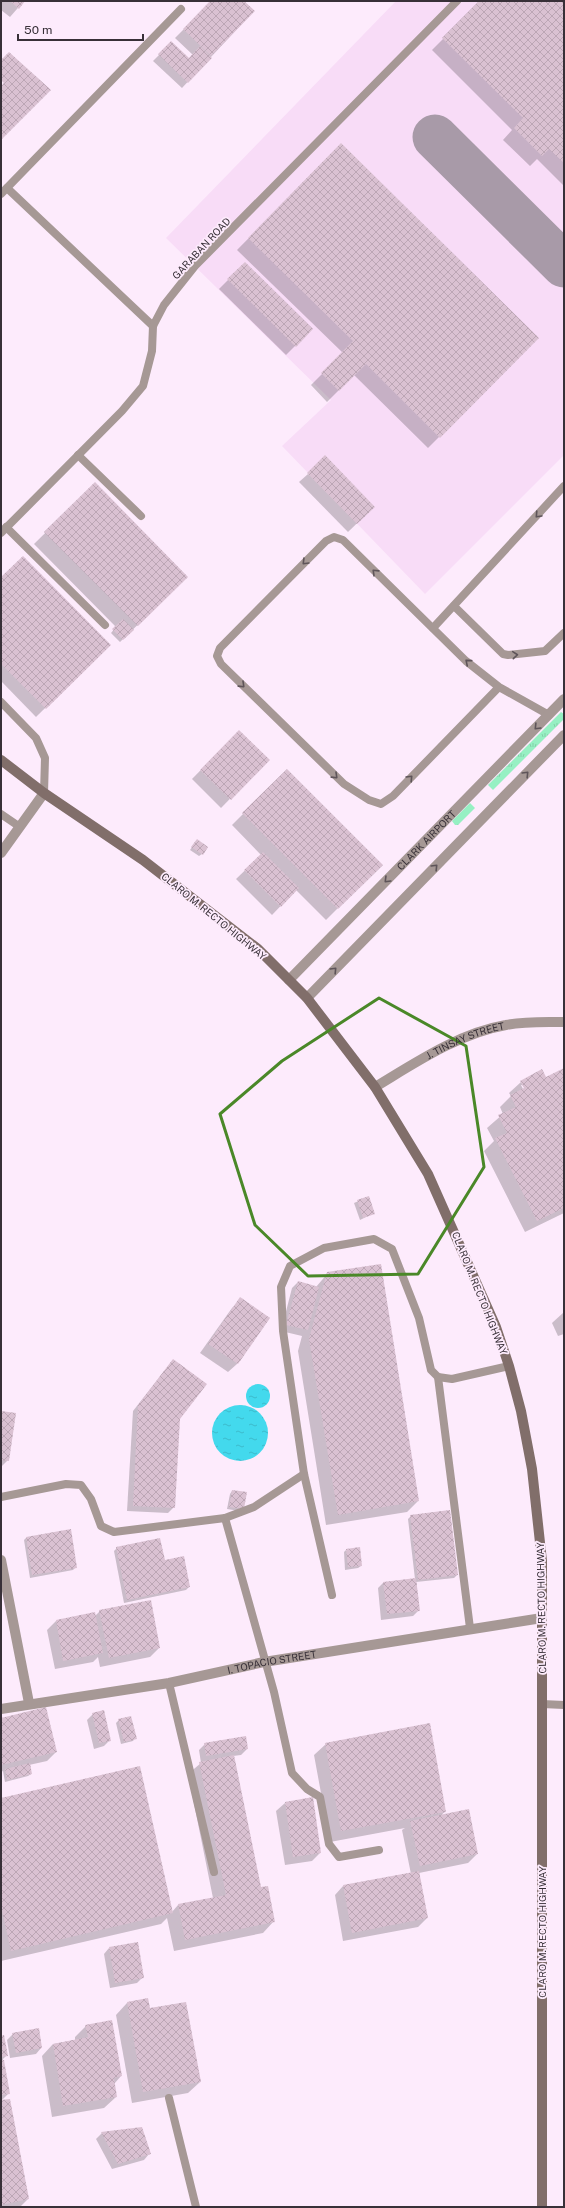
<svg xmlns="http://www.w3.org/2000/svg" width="565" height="2208" font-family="'Public Sans',sans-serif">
<defs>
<pattern id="grass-tufts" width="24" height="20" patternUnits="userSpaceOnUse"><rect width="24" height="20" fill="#96f0c3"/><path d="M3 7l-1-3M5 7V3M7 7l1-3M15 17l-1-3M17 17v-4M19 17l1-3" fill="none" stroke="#82cea8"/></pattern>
<pattern id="water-ripples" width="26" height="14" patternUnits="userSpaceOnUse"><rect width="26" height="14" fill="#43d9ed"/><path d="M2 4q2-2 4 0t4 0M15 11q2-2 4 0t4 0" fill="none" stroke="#3cbbcc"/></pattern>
<pattern id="building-cross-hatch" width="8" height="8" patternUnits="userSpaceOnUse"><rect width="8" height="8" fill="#dac1d2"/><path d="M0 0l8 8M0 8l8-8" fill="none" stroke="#bca6b5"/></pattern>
</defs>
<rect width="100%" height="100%" fill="#fdebfc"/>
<!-- built -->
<polygon fill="#f8dcf7" points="396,1 564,1 564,455 425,594 282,446 331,400 166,238"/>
<!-- grass -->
<g fill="url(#grass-tufts)">
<polygon points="561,712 564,714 564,719 493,790 488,785"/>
<polygon points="470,803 475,808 458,825 455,825 452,821"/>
</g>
<!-- water -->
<g fill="url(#water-ripples)">
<circle cx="258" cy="1396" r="12"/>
<circle cx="240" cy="1433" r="28"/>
</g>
<!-- shadow -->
<g fill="#0003" fill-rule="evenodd">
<polygon points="1,1 24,1 10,17 1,10"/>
<polygon points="212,1 243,1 254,11 182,88 153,61 171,43 188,59 193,55 175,38"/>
<polygon points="481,1 564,1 564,186 537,159 530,166 503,140 512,130 432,50"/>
<polygon points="341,145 538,338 428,448 354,375 327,402 311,385 343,353 237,250"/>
<polygon points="245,263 312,329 286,355 219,289"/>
<polygon points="308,474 374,507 348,532 299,482"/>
<polygon points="95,484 187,577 120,642 111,633 116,627 34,544"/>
<polygon points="1,579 109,645 36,717 1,681"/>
<polygon points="239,731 268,760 221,808 192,779"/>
<polygon points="287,770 381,865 326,920 296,890 272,915 236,879 261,855 232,825"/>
<polygon points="195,843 202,854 199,856 190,850"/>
<path d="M564 1069V1213L525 1232 484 1151 494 1141 487 1128 503 1114 500 1107 511 1096 509 1093 521 1082 546 1078ZM521 1085H523L527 1092 525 1093Z"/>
<polygon points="368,1197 374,1213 360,1220 354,1203"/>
<polygon points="328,1273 418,1501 407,1512 326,1525 298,1351 302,1336 281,1331 292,1288 298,1282 316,1287"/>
<polygon points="241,1299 269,1319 237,1364 228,1372 200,1353 232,1308"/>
<polygon points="564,1312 564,1334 558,1336 552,1323"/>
<polygon points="173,1360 179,1418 174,1507 168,1513 127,1511 133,1411"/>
<polygon points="1,1412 8,1460 2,1466 1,1466"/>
<polygon points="232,1491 240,1511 227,1509 230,1494"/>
<polygon points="411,1516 457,1575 454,1578 416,1582 419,1610 413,1616 381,1620 378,1588 383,1583 415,1579 408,1519"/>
<polygon points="26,1538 76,1567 73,1570 30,1578 24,1540"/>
<polygon points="117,1548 189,1587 186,1590 124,1603 114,1551"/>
<polygon points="346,1550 361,1566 358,1568 345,1570 344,1552"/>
<polygon points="100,1611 159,1648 150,1657 100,1667 98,1657 93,1662 55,1669 47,1630 56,1621 95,1616"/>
<polygon points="93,1714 110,1740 104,1746 94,1749 87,1720"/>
<polygon points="1,1719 56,1752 47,1761 29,1765 31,1774 28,1776 5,1782 3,1771 1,1772"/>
<polygon points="119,1720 135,1738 133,1741 121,1744 116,1723"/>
<polygon points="205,1744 247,1749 241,1755 233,1756 260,1889 274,1921 263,1933 174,1951 167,1918 161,1924 1,1961 1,1799 172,1912 178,1905 213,1898 188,1774 201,1763 199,1750"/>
<polygon points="326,1744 445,1811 441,1816 477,1854 468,1863 419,1873 427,1918 418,1927 343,1941 335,1895 343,1886 411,1874 402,1830 405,1828 330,1842 314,1755"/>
<polygon points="285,1803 320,1853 312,1861 285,1865 276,1811"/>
<polygon points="109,1948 143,1977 137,1983 110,1988 104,1954"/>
<polygon points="127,2003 149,2009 200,2082 188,2093 132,2103 116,2015"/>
<polygon points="86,2026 121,2076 114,2084 116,2097 104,2108 52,2117 42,2056 53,2044 75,2040 75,2037"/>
<polygon points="13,2034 41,2048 36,2054 10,2058 7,2040"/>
<polygon points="1,2037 7,2055 3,2059 9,2093 1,2101"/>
<polygon points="1,2102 28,2199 20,2207 1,2207"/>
<polygon points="102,2133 149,2154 144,2160 112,2169 96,2139"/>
</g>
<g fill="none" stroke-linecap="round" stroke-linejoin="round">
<!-- taxiway -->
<polyline stroke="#a89aa8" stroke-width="45" points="435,137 564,265"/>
</g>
<!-- building -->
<g fill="url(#building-cross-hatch)">
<polygon points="10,1 25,1 19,9"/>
<polygon points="210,1 244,1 255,11 211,56 183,29"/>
<polygon points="479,1 564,1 564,163 549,149 542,156 514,128 523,118 442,38"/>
<polygon points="171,41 189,58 200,46 212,58 188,83 158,54"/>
<polygon points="9,52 51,90 1,140 1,86 4,83 1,80 1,60"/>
<polygon points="341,143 539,338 440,438 366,364 339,391 321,373 353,341 248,238"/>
<polygon points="245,262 313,329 296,347 227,279"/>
<polygon points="325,455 375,507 357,524 307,473"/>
<polygon points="95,482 188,577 138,626 44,532"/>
<polygon points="23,556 111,645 46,709 1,664 1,577"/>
<polygon points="123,619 134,630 123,640 112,629"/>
<polygon points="239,730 270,760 231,800 200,770"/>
<polygon points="287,769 383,865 338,909 242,813"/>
<polygon points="197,839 208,847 203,855 191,847"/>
<polygon points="263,852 299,888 281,907 244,870"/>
<polygon points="564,1068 564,1208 537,1221 495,1138 507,1133 498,1115 516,1107 510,1095 524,1088 520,1081 542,1069 546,1077"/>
<polygon points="369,1196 375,1214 363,1218 357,1200"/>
<polygon points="381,1264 419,1501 338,1515 309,1339 327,1272"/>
<polygon points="298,1281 319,1287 308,1330 286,1325"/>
<polygon points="240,1297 270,1318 238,1364 208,1344"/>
<polygon points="173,1359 207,1384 180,1419 175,1508 133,1506 138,1405"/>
<polygon points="1,1411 16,1413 9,1461 1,1460"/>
<polygon points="232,1490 247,1492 244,1509 229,1507"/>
<polygon points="450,1510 458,1575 418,1580 410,1515"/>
<polygon points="71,1529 77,1568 32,1575 26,1537"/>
<polygon points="160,1538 165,1560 184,1556 190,1587 127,1600 116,1547"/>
<polygon points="360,1547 362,1566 348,1567 346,1549"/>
<polygon points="416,1578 420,1611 387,1614 383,1582"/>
<polygon points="151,1600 160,1648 109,1658 99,1610"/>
<polygon points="95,1612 103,1653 63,1661 56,1620"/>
<polygon points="46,1707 57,1752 1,1765 1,1718"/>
<polygon points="104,1710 111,1741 99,1743 92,1713"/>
<polygon points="131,1716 137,1739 124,1742 118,1719"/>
<polygon points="430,1723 446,1812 341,1831 325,1743"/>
<polygon points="246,1736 248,1749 206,1756 204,1743"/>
<polygon points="234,1755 261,1887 268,1886 275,1922 185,1940 178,1904 226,1895 199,1762"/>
<polygon points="30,1763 32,1774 7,1780 5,1769"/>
<polygon points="140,1766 173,1913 11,1951 1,1906 1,1798"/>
<polygon points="313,1797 321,1853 293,1857 285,1802"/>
<polygon points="469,1809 478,1854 420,1866 410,1821"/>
<polygon points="419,1871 428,1918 352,1933 343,1885"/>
<polygon points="138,1942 144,1978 115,1983 109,1947"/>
<polygon points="148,1998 150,2008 186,2002 201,2082 143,2092 127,2002"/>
<polygon points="112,2020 122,2076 114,2078 117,2097 63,2106 53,2044 88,2037 85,2025"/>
<polygon points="39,2028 42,2048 16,2053 12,2033"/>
<polygon points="4,2035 8,2056 1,2057 1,2036"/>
<polygon points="1,2060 4,2060 10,2094 1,2095"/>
<polygon points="10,2099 29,2199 1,2205 1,2100"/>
<polygon points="142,2127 151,2154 118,2164 101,2132"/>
</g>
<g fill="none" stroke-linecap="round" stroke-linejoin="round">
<!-- lane -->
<g stroke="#a69895" stroke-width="8">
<polyline points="7,188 153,326"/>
<polyline points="1,194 181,9"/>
<polyline points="78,455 141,516"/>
<polyline points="6,527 105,625"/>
<polyline points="1,533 122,411 143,386 152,351 153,326 164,305 195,266 457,1"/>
<polyline points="454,606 503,654 508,655 545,651 564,633"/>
<polyline points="433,628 564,486"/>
<polyline points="499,687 393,796 381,804 369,800 344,784 221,664 217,656 220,648 326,541 334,537 343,540 466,661 499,687 549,715"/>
<polyline points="1,702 36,738 45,758 44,793"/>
<polyline points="1,814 20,827"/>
<polyline points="438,1377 470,1628"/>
<polyline points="304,1474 254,1507 225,1518 274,1692 292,1773 307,1789 320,1797 329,1844 339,1857 379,1850"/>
<polyline points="1,1497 66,1484 81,1485 91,1499 101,1526 114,1532 225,1518"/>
<polyline points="332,1595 304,1474 283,1331 281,1287 290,1266 324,1248 374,1239 392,1249 419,1318 431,1370 438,1377 452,1379 509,1366"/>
<polyline points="169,1683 214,1872"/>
<polyline points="542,1704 564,1705"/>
<polyline points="169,2098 196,2207"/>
</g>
<!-- street -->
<g stroke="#a69895" stroke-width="10">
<polyline points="1,853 44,793"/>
<path id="s1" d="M289 980 564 699"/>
<polyline points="307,998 564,735"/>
<path id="s2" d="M375 1087C415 1063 459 1033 506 1025 525 1021 545 1022 564 1022"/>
<polyline points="1,1560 29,1703"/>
<path id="s3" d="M1 1709 169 1683 264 1662 542 1618"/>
</g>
<!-- secondary -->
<polyline stroke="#816e6a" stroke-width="10" points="1,760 44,793 143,860 258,949 307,998 375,1087 428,1174 496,1327 509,1366 521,1411 532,1469 542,1561 542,2207"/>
</g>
<!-- one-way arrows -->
<defs><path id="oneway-chevron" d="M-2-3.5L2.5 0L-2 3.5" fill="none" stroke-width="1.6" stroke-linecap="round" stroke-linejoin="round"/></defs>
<g stroke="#5e5459">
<use href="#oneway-chevron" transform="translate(538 515) rotate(133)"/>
<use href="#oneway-chevron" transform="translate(305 562) rotate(135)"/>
<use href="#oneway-chevron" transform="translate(375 572) rotate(-136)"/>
<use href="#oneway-chevron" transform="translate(515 655) rotate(-5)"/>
<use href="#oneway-chevron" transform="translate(468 662) rotate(-140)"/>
<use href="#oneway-chevron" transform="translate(242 685) rotate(44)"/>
<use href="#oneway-chevron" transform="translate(537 727) rotate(134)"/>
<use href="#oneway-chevron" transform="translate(526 774) rotate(-46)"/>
<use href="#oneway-chevron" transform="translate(335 776) rotate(44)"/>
<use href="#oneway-chevron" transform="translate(410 778) rotate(-46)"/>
<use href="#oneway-chevron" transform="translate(435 867) rotate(-46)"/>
<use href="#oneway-chevron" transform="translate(387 880) rotate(135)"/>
<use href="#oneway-chevron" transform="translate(334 970) rotate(-46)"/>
</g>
<!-- marked area -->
<path fill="none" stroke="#4a8828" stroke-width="3" stroke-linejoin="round" d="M379 998 466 1046 484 1167 418 1274 308 1276 255 1225 220 1114 282 1061Z"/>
<g text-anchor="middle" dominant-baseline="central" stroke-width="3.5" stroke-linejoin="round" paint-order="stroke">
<!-- street labels -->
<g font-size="10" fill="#383038" stroke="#fdebfc">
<text transform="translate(201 248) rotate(-47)">GARABAN ROAD</text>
<text stroke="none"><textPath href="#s1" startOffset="196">CLARK AIRPORT</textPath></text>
<text transform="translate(214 916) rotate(39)">CLARO M. RECTO HIGHWAY</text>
<text stroke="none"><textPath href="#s2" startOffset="102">J. TINSAY STREET</textPath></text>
<text transform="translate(480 1293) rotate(68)">CLARO M. RECTO HIGHWAY</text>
<text transform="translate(541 1608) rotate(-91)">CLARO M. RECTO HIGHWAY</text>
<text stroke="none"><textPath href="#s3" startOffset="275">I. TOPACIO STREET</textPath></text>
<text transform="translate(542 1932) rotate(-90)">CLARO M. RECTO HIGHWAY</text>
</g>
</g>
<!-- border -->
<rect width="565" height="2208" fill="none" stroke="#383038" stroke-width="4"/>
<!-- scale -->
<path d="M18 34v6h125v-6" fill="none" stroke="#383038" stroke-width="2"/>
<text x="24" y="34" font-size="12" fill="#383038" stroke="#fdebfc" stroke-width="3" paint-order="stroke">50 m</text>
</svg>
